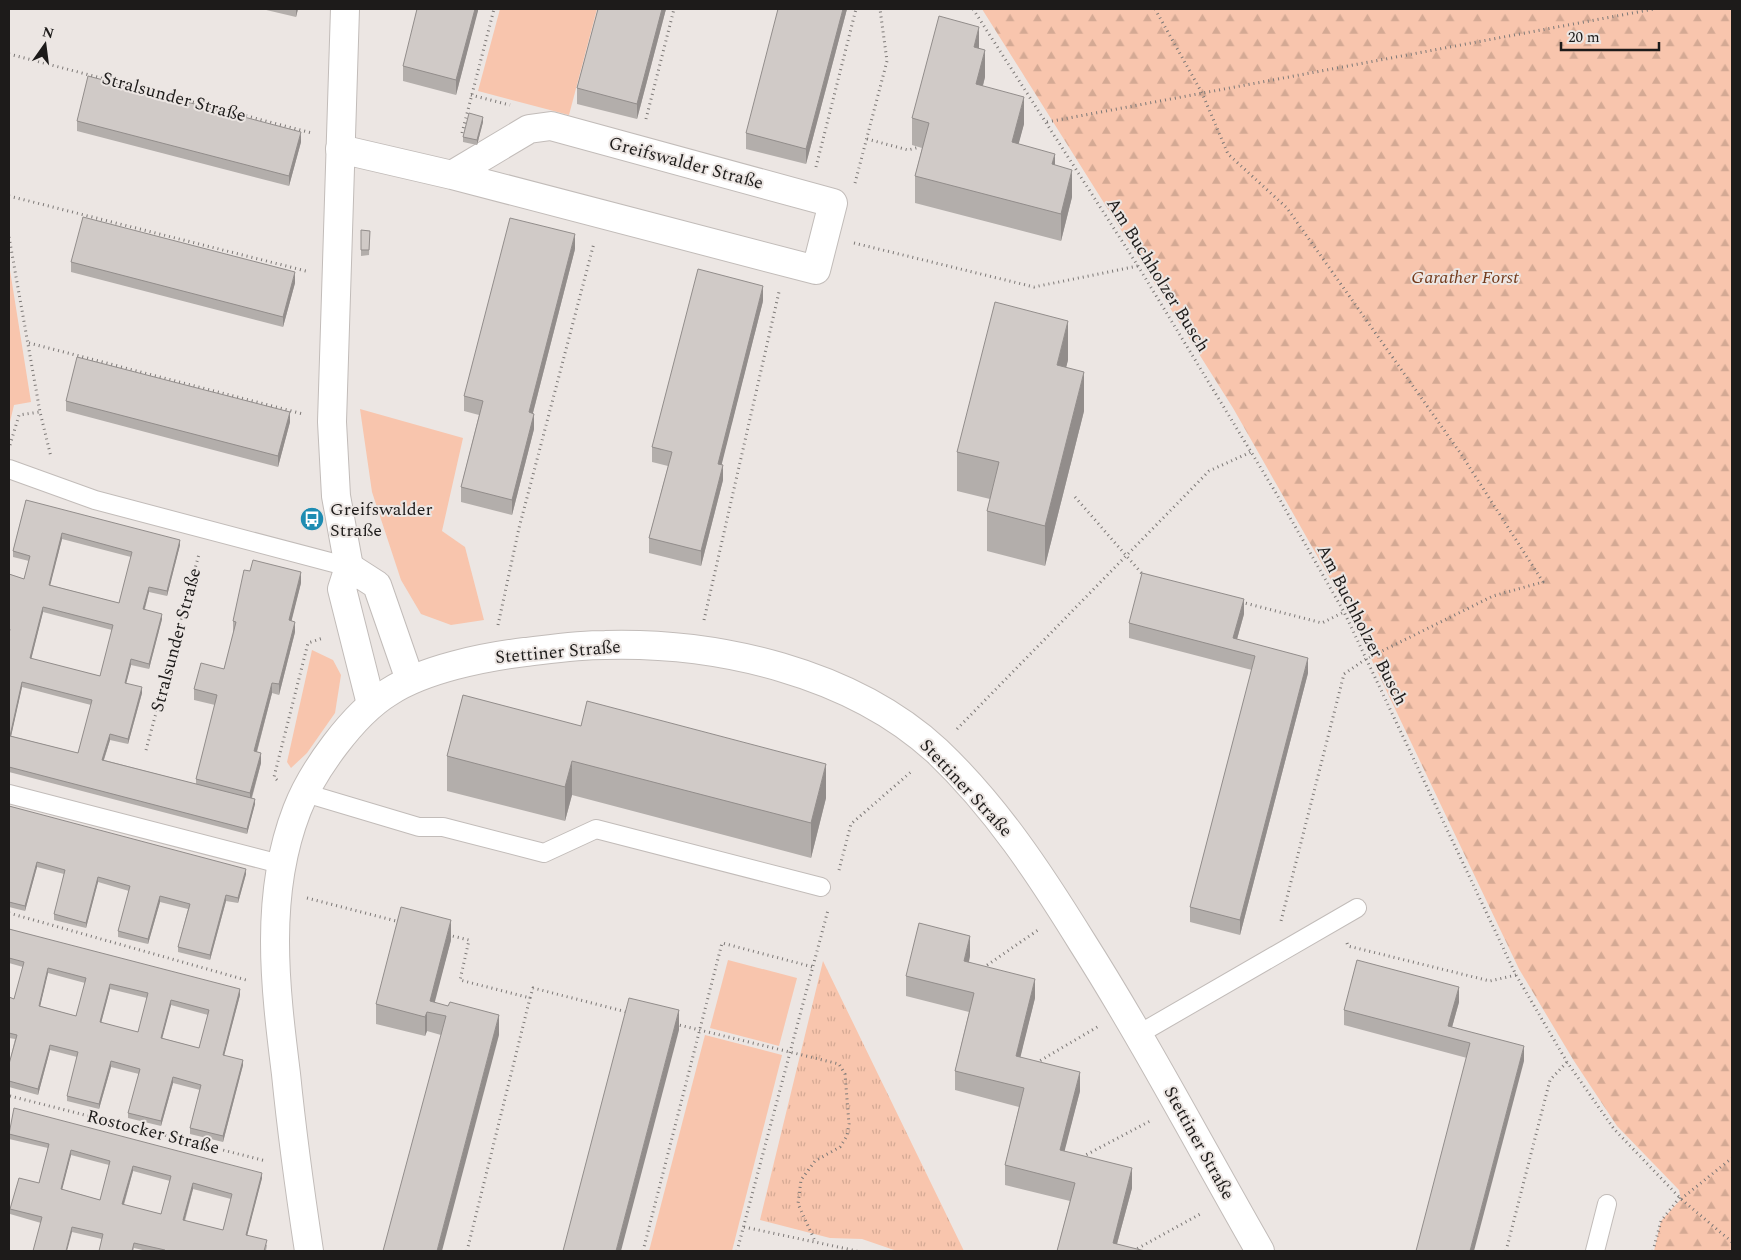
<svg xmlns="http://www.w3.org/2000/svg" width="1741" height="1260" font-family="Spectral,serif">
<defs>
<pattern id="forest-firs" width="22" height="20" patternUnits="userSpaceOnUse" patternTransform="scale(1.25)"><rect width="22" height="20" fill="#f8c5ad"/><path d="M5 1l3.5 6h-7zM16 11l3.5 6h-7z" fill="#d4a994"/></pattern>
<pattern id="park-tufts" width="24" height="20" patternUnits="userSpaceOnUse" patternTransform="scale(1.25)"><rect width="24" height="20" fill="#f8c5ad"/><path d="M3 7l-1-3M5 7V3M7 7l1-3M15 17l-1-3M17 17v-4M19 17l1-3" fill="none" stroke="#d4a994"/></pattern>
</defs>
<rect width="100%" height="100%" fill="#ece6e3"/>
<!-- grass -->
<g fill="#f8c5ad">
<polygon points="500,9 597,9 569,115 478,91"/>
<polygon points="9,264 31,402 14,405 9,426"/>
<polygon points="360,409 463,438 442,531 465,547 484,620 451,625 421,614 401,580 372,492"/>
<polygon points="312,650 333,660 341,675 335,713 307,753 291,768 287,762"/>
<polygon points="728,960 797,978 779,1046 710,1028"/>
<polygon points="705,1035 782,1055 732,1251 649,1251"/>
</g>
<!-- forest -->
<polygon fill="url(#forest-firs)" points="982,9 1732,9 1732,1251 1654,1251 1661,1221 1681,1199 1679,1190 1617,1126 1574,1061 1519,969 1348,610 1233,408"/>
<!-- park -->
<polygon fill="url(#park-tufts)" points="823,961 964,1251 897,1251 862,1239 830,1238 760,1220"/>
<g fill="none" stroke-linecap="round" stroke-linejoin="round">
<!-- lane casing -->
<g stroke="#c2bcb9" stroke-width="20">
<g id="lane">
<polyline points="9,469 95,500 349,567"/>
<polyline points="305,793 419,827 443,827 544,853 596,829 821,887"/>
<polyline points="9,794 280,864"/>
<polyline points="1139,1034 1357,908"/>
<polyline points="1595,1251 1607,1204"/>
</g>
</g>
<!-- street casing -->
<g stroke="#c2bcb9" stroke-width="30">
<g id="street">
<polyline points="345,9 332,422 336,496 349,567 342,589 371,704"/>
<polyline points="340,149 452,175 816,270 833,203 551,126 529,129 452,175"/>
<polyline points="349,567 377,585 410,680"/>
<path d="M309 1251C300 1192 292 1134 286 1074 275 986 264 895 297 810 312 771 353 714 389 692 424 669 484 657 525 652 551 649 578 645 605 645 718 642 851 672 937 751 996 807 1040 874 1082 942 1146 1043 1201 1148 1260 1251"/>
</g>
</g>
<!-- path -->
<g stroke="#7c7876" stroke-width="3" stroke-dasharray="1 4" stroke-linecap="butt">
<polyline points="973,9 1138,266 1276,493 1344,612 1516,975 1567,1062 1614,1129 1681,1199 1732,1242"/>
<polyline points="1155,9 1202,93 1228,154 1287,208 1461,454 1543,582 1493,596 1366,659 1344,674 1281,921"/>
<polyline points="9,54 312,133"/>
<polyline points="471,95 510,105"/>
<polyline points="646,119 674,9"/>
<polyline points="1047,122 1654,9"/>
<polyline points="462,133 494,9"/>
<polyline points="867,139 908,150 920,147"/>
<polyline points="816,167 856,9"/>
<polyline points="855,183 887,61 880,9"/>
<polyline points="9,196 306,271"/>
<polyline points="9,237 40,412 51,457"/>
<polyline points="854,243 1034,287 1138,266"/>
<polyline points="29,343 303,414"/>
<polyline points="10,445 19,415 40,412"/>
<polyline points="1075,497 1144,576"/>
<polyline points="1241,602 1322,623 1344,612"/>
<polyline points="704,620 779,292"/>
<polyline points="498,625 519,528 594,243"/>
<polyline points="957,729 1209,471 1251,452"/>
<polyline points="146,750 199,554"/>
<polyline points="277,780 274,777 308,643 323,638"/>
<polyline points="839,870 851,824 912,771"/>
<polyline points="307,898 400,922"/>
<polyline points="9,913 246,980"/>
<polyline points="448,935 469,940 460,980 530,998 533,988 627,1012"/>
<polyline points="1347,943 1348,946 1490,981 1516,975"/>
<polyline points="983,968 1038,930"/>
<polyline points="675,1024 839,1064 845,1074 849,1124 847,1136 840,1147 815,1161 801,1180 798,1204 815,1241"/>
<polyline points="1036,1063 1099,1026"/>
<polyline points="10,1096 266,1161"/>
<polyline points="1082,1157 1152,1120"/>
<polyline points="1681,1199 1732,1158"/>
<polyline points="744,1227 857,1251"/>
<polyline points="467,1251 530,998"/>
<polyline points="643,1251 722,943 813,967"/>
<polyline points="737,1251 828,910"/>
<polyline points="1133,1251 1202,1213"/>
<polyline points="1506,1251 1550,1080 1567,1062"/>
<polyline points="1653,1251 1661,1221 1680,1197"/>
</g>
<!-- lane -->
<use href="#lane" stroke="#fff" stroke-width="18"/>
<!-- street -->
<use href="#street" stroke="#fff" stroke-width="28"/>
</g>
<!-- wall -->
<g fill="#b3aeab" fill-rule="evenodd">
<polygon points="262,9 298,9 296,17"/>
<polygon points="478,9 456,95 403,81 403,66"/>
<polygon points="598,9 666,9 637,119 577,104 577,88"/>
<polygon points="847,9 806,164 746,149 746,133"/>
<polygon points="979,49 985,77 983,86 1024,124 1018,144 1055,165 1072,197 1061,241 915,203 915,176 922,148 912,145 912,118"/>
<polygon points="77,121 301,142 289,186 77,131"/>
<polygon points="483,122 477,145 463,142 463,137"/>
<polygon points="361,230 370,231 369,255 361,256"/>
<polygon points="575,249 533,413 534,429 512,515 461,502 461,487 479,415 464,411 464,396"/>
<polygon points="71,262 295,283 283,327 71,272"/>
<polygon points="763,301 721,465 723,480 701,566 649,553 649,538 668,466 652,462 652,447"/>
<polygon points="1068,360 1066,367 1084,411 1045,566 987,551 987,511 990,499 957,491 957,452"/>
<polygon points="66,401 290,422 278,467 66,411"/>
<path d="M26 500 180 545 167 596 149 592 145 609 162 619 149 669 131 665 126 683 142 693 128 744 110 740 104 760 196 784V779L215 705 194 700V689L224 669 234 631H233V621L301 583 291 621 295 632 279 695 272 693 257 752 261 763 252 798 255 804 247 834 9 772V574L24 579 29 561 13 557V551ZM62 539 131 557 119 603 50 585ZM43 612 112 630 100 676 31 659ZM22 687 91 705 78 753 11 736Z"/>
<polygon points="1244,614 1237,639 1308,673 1240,935 1190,922 1190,907 1252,670 1129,638 1129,623"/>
<polygon points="463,695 826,798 811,858 572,795 565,821 447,791 447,756"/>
<polygon points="9,806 246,874 238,903 226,901 210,960 178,952 178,947 188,909 160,902 148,944 118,937 118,931 129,891 98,882 86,928 54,920 54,914 64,874 37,867 25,911 9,907"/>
<path d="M9 929 240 995 224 1055 243 1065 223 1142 190 1134V1128L200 1090 173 1083 161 1126 128 1118V1113L139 1074 111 1067 99 1109 67 1101V1096L77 1057 50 1050 38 1095 9 1087V1064L15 1039 9 1038V997L14 999 23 967 9 963ZM48 973 85 983 76 1016 40 1006ZM110 989 147 998 138 1032 101 1023ZM171 1005 208 1015 199 1048 162 1038Z"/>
<polygon points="451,940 434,1002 499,1035 441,1035 427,1031 425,1036 376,1024 376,1004"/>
<polygon points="970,956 969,962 1035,998 1020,1057 1080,1091 1064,1151 1132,1188 1117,1244 1057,1251 1070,1201 1005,1185 1005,1165 1019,1107 955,1090 955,1071 969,1012 906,996 906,976"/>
<polygon points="1459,1002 1452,1027 1524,1061 1467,1058 1344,1025 1344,1010"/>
<path d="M9 1131 262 1178 247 1235 267 1245 266 1251H147L134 1248 133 1251H99L102 1239 72 1232 10 1214V1209L39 1183 48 1148 9 1139ZM71 1155 109 1165 100 1200 62 1189ZM133 1171 170 1181 161 1214 124 1205ZM193 1189 231 1199 223 1230 185 1221Z"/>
</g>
<!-- shaded-wall -->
<g fill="#928d8b">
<polygon points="296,9 298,9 296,17"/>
<polygon points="475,9 478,9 478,11 456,95 456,80"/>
<polygon points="662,9 666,9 637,119 637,104"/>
<polygon points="843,9 847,9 806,164 806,149"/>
<polygon points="979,27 979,54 974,47"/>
<polygon points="985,50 985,77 976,111 976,84"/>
<polygon points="1024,97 1024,124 1012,169 1012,142"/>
<polygon points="483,117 483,122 477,145 477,140"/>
<polygon points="301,132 301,142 289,186 289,176"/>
<polygon points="1055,154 1055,181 1052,164"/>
<polygon points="1072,170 1072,197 1061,241 1061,214"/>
<polygon points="575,234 575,249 529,428 529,412"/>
<polygon points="295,272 295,283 283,327 283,317"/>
<polygon points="763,286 763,301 718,479 718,464"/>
<polygon points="1068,321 1068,360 1057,404 1057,365"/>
<polygon points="1084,372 1084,411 1045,566 1045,526"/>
<polygon points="290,412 290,422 278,467 278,456"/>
<polygon points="534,414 534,429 512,515 512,500"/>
<polygon points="723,465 723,480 701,566 701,551"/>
<polygon points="62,533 62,539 49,590 49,585"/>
<polygon points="180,540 180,545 167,596 167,591"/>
<polygon points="301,572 301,583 289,631 289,620"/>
<polygon points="149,587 149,592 143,614 143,609"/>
<polygon points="1244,599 1244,614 1234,650 1233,638"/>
<polygon points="43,607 43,612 30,664 30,658"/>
<polygon points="162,614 162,619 149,669 149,664"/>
<polygon points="295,622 295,632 279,695 279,684"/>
<polygon points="1308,658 1308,673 1240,935 1240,920"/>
<polygon points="131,659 131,665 125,688 125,683"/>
<polygon points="22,682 22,687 10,741 10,736"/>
<polygon points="272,683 272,693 254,762 254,751"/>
<polygon points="142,687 142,693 128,744 128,739"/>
<polygon points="110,734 110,740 102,765 102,760"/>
<polygon points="261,753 261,763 250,803 250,793"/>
<polygon points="572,761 572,795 565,821 565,787"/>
<polygon points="826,764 826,798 811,858 811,823"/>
<polygon points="255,799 255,804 247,834 247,829"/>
<polygon points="37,862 37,867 25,911 25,906"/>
<polygon points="246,869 246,874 238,903 238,898"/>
<polygon points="98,877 98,882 86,928 86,923"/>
<polygon points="226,895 226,901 210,960 210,955"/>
<polygon points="160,896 160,902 148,944 148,939"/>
<polygon points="451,920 451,940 432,1013 430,1001"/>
<polygon points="970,936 970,956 964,981 964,961"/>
<polygon points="48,968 48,973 39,1011 39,1006"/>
<polygon points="1035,979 1035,998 1016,1075 1016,1056"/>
<polygon points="110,984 110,989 100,1027 100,1022"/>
<polygon points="1459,987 1459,1002 1449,1038 1448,1026"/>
<polygon points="240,989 240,995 223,1060 223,1055"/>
<polygon points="171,1000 171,1005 161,1043 161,1038"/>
<polygon points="679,1010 679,1030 621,1251 616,1251"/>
<polygon points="427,1012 427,1031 425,1036 425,1017"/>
<polygon points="499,1015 499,1035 442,1251 437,1251"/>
<polygon points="50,1045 50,1050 38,1095 38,1089"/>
<polygon points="1524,1046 1524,1061 1474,1251 1470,1251"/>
<polygon points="243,1060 243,1065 223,1142 223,1136"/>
<polygon points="111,1061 111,1067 99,1109 99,1104"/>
<polygon points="1080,1072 1080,1091 1060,1169 1060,1150"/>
<polygon points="173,1077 173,1083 161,1126 161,1121"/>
<polygon points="71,1150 71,1155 61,1194 61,1189"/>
<polygon points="133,1166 133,1171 122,1210 122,1204"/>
<polygon points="1132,1168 1132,1188 1115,1251 1113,1243"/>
<polygon points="262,1173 262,1178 246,1240 246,1235"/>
<polygon points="193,1183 193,1189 183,1225 183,1220"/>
<polygon points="72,1227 72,1232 67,1251 66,1251"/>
</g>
<!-- building -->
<g fill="#d0cac7" stroke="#928d8b" fill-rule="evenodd">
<polygon points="417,9 475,9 456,80 403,66"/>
<polygon points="598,9 662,9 637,104 577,88"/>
<polygon points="778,9 843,9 806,149 746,133"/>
<polygon points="939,16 979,27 974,47 985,50 976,84 1024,97 1012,142 1055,154 1052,164 1072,170 1061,214 915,176 929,123 912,118"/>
<polygon points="88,76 301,132 289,176 77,121"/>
<polygon points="469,113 483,117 477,140 463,137"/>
<polygon points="83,217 295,272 283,317 71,262"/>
<polygon points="510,218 575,234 529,412 534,414 512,500 461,487 483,401 464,396"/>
<polygon points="361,230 370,231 369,250 361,250"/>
<polygon points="698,269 763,286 718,464 723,465 701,551 649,538 672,452 652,447"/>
<polygon points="995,302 1068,321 1057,365 1084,372 1045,526 987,511 999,462 957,452"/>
<polygon points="77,357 290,412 278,456 66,401"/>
<path d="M26 500 180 540 167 591 149 587 143 609 162 614 149 664 131 659 125 683 142 687 128 739 110 734 102 760 255 799 247 829 9 767V634L10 629 9 628V574L24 579 30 556 13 551ZM62 533 132 552 119 603 49 585ZM43 607 113 625 100 676 30 658ZM22 682 92 700 78 753 10 736Z"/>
<polygon points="253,560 301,572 289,620 295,622 279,684 272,683 254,751 261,753 250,793 196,779 217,695 194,689 201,663 224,669 236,622 233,621 244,570 250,571"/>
<polygon points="1142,573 1244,599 1233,638 1308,658 1240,920 1190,907 1255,656 1129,623"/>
<polygon points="463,695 581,726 587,701 826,764 811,823 572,761 565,787 447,756"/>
<polygon points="9,806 246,869 238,898 226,895 210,955 178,947 190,904 160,896 148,939 118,931 130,886 98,877 86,923 54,914 65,870 37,862 25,906 9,902"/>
<polygon points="401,907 451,920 430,1001 448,1006 450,1002 499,1015 437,1251 383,1251 446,1016 427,1012 425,1017 376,1004"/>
<polygon points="919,923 970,936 964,961 1035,979 1016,1056 1080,1072 1060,1150 1132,1168 1113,1243 1145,1251 1057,1251 1075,1183 1005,1165 1024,1088 955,1071 974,993 906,976"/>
<path d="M9 929 240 989 223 1055 243 1060 223 1136 190 1128 201 1085 173 1077 161 1121 128 1113 140 1069 111 1061 99 1104 67 1096 78 1052 50 1045 38 1089 9 1081V1064L17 1035 9 1033V997L14 999 24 962 9 958ZM48 968 86 978 76 1016 39 1006ZM110 984 148 993 138 1032 100 1022ZM171 1000 209 1010 199 1048 161 1038Z"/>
<polygon points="1357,960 1459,987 1448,1026 1524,1046 1470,1251 1416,1251 1470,1043 1344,1010"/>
<polygon points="629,998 679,1010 616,1251 563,1251"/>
<path d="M14 1108 262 1173 246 1235 267 1240 264 1251H165V1250L134 1243 132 1251H99L103 1234 72 1227 66 1251H33L42 1217 10 1209 19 1178 39 1183 49 1144 9 1134ZM71 1150 110 1161 100 1200 61 1189ZM133 1166 171 1176 161 1214 122 1204ZM193 1183 232 1194 223 1230 183 1220Z"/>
</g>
<!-- icons -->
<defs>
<g id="bus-disc" transform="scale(1.25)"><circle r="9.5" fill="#1e8cb2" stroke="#ece6e3"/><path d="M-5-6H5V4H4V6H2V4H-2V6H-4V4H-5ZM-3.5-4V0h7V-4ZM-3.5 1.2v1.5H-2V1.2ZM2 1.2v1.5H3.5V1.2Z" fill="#fff"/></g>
</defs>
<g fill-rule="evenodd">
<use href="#bus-disc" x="312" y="519"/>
</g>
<g text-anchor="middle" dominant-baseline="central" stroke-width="4" stroke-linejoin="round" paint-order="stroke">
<!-- street labels -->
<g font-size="18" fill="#1d1b1a" stroke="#ece6e3">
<text transform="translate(174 97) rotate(15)">Stralsunder Straße</text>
<text transform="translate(686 163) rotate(15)">Greifswalder Straße</text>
<text transform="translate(1158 275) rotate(58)">Am Buchholzer Busch</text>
<text transform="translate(1362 625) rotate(63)">Am Buchholzer Busch</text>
<text transform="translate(176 640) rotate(-75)">Stralsunder Straße</text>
<text transform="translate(558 652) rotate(-5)">Stettiner Straße</text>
<text transform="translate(966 788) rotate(47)">Stettiner Straße</text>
<text transform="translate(153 1132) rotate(14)">Rostocker Straße</text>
<text transform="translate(1199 1143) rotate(61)">Stettiner Straße</text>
</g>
<!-- park labels -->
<g font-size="18" font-style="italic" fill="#72391a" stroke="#ece6e3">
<text x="1465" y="277">Garather Forst</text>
</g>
<!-- poi labels -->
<g font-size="18" fill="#1d1b1a" stroke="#ece6e3" text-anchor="start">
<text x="330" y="509">Greifswalder<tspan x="330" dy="21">Straße</tspan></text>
</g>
</g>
<!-- border -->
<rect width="1741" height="1260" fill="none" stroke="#1d1b1a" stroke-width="20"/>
<!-- north arrow -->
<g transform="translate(45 45) rotate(14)" stroke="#ece6e3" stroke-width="4" paint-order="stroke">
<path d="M0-4L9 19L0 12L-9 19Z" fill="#1d1b1a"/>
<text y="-8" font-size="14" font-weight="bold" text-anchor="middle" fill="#1d1b1a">N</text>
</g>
<!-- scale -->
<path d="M1561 42v8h98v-8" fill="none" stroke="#1d1b1a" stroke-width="2.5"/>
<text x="1568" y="42" font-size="15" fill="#1d1b1a" stroke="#ece6e3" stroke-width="4" paint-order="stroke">20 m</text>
</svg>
